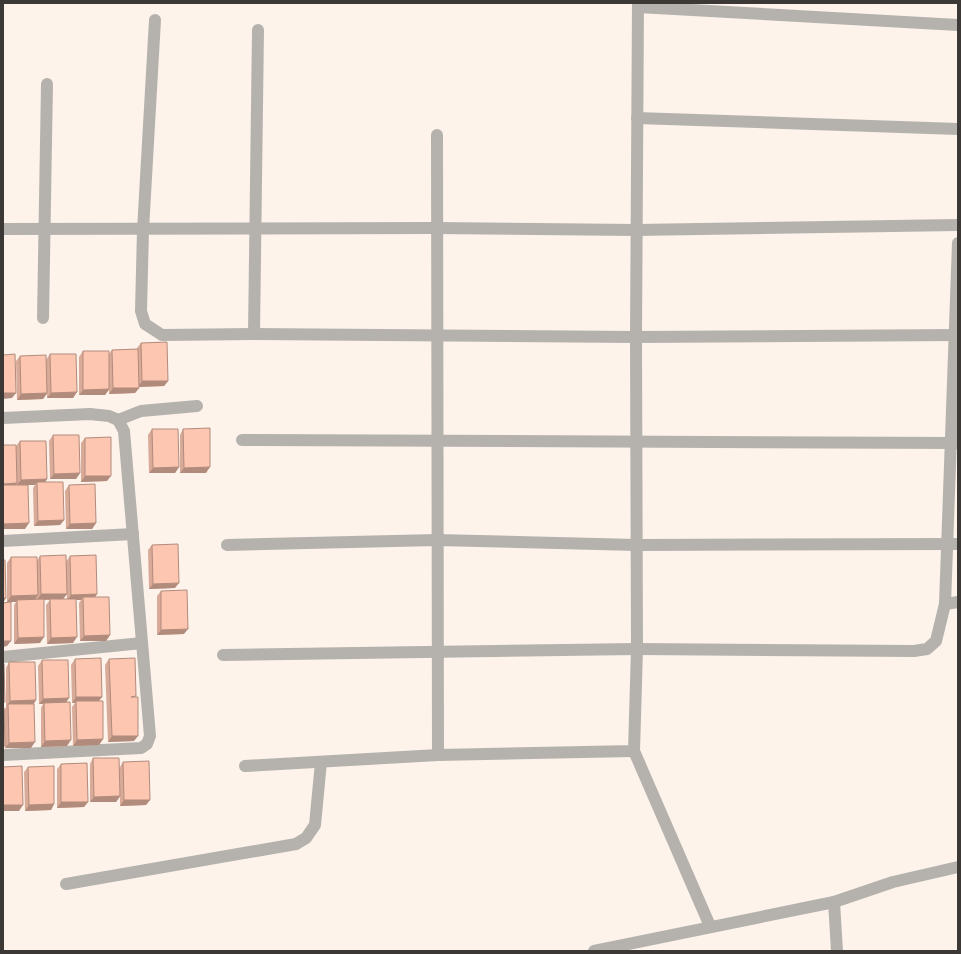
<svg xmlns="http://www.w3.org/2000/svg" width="961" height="954" font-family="'Source Serif 4',serif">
<rect width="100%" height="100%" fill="#fdf3eb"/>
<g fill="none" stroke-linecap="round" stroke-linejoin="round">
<!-- street -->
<g stroke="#b5b2ae" stroke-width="12">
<polyline points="638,7 958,25"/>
<polyline points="155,20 143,230 141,311 145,324 162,335 254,334 636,337 958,335"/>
<polyline points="637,118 958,129"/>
<polyline points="437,135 438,755"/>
<polyline points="3,229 436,228 636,230 958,225"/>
<polyline points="43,318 47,84"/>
<polyline points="254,334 258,30"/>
<polyline points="3,418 90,414 109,416 118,420 124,431 150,736 147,744 141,748 3,755"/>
<polyline points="118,420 141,411 197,406"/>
<polyline points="242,440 958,443"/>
<polyline points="3,541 133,534"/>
<polyline points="227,545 437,540 636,545 958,544"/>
<polyline points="945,604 958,602"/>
<polyline points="223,655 637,649 914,651 927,649 936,641 945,604 958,243"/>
<polyline points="3,657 142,643"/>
<polyline points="634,751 710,926"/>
<polyline points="245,766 438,755 634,751 637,649 636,337 638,3"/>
<polyline points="66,884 296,844 306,838 315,825 321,762"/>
<polyline points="834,902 837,951"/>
<polyline points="594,951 834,902 893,882 958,867"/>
</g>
</g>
<!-- wall -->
<g fill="#daaa98">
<polygon points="141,343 168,381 164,386 139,387 139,388 135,393 109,394 109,390 105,395 79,395 79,357 83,351 109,354 112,350 137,349 137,348"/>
<polygon points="50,354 77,392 73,398 47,398 47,394 43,399 17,400 16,361 20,356 46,360"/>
<polygon points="152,429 179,467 175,473 149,473 148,435"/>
<polygon points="183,429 206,473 180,473 180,435"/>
<polygon points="53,435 80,473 76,479 50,479 49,441"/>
<polygon points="85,438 107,481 81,482 81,443"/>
<polygon points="20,441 47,479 45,482 64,520 60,525 34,526 33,488 35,485 28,485 25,529 3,529 3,445 16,446"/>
<polygon points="69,485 96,523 92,529 66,529 65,491"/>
<polygon points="152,545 175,588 149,589 148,550"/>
<polygon points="40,556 67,594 63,599 67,599 66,562 70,556 97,594 95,597 110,635 106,641 80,641 79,603 81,600 76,600 73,643 47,644 46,605 50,600 44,600 40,643 14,644 14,605 16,602 7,602 7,563 11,557 37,561"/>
<polygon points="161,591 184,634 157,635 157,596"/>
<polygon points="75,659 102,697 99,701 103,739 99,745 73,746 72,707 75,703 72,703 71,665"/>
<polygon points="109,659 135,697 134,741 108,742 105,665"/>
<polygon points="42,660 69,698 66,702 67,746 41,747 41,708 43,704 39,704 38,666"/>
<polygon points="9,662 36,700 34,704 31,748 5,748 4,710 6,707 6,668"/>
<polygon points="93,758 120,767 123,762 150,800 146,805 120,806 120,797 116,802 90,802 90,764"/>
<polygon points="61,764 88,802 84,807 57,808 57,769"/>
<polygon points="28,767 54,804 51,810 25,811 24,772"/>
</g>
<!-- shaded-wall -->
<g fill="#b18b7c">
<polygon points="142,381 168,381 164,386 138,387"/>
<polygon points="113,388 139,388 135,393 109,394"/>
<polygon points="109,389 105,395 79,395 83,390"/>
<polygon points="77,392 73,398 47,398 51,393"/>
<polygon points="3,393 16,393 12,398 3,399"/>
<polygon points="47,393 43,399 17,400 21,394"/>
<polygon points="179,467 175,473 149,473 153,468"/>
<polygon points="210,467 206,473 180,473 184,468"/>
<polygon points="80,473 76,479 50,479 54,474"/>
<polygon points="85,476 111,476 107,481 81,482"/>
<polygon points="47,479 43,485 37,482 35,485 17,485 21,480"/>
<polygon points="17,483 13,489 3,489 3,484"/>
<polygon points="64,520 60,525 34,526 38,521"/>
<polygon points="29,523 25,529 3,529 3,524"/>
<polygon points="96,523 92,529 66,529 70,524"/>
<polygon points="179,583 175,588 149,589 153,584"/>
<polygon points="41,594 67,594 63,599 37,600"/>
<polygon points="97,594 93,600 83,597 81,600 67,600 71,595"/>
<polygon points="38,595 34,601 17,600 16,602 7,602 11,596"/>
<polygon points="3,598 6,598 3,603"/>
<polygon points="188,629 184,634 157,635 161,630"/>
<polygon points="110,635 106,641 80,641 84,636"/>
<polygon points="44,637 40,643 14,644 18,638"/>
<polygon points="77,637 73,643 47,644 51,638"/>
<polygon points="3,641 11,641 7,646 3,647"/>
<polygon points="76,697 102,697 98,702 76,701 75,703 72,703"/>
<polygon points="69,698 65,704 44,703 43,704 39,704 43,699"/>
<polygon points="36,700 32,706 8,704 10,701"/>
<polygon points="112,736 138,736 134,741 108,742"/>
<polygon points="103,739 99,745 73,746 77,740"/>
<polygon points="71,740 67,746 41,747 45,741"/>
<polygon points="35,742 31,748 5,748 9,743"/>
<polygon points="120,796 116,802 90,802 94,797"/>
<polygon points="124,800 150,800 146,805 120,806"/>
<polygon points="61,802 88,802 84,807 57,808"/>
<polygon points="54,804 51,810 25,811 29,805"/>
<polygon points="3,805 23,805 19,811 3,811"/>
</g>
<!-- building -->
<g fill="#fdc6b1" stroke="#b18b7c">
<polygon points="167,342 168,381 142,381 141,343"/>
<polygon points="138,349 139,388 113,388 112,350"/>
<polygon points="83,351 109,351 109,389 83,390"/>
<polygon points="15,354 16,393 3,393 3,355"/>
<polygon points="50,354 76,354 77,392 51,393"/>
<polygon points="46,355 47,393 21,394 20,356"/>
<polygon points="210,428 210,467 184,468 183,429"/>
<polygon points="152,429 178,429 179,467 153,468"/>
<polygon points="53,435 79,435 80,473 54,474"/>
<polygon points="111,437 111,476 85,476 85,438"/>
<polygon points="20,441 46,441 47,479 21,480"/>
<polygon points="3,445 16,445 17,483 3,484"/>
<polygon points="37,482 63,482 64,520 38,521"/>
<polygon points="95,484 96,523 70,524 69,485"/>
<polygon points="3,485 28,485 29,523 3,524"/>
<polygon points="178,544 179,583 153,584 152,545"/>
<polygon points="66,555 67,594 41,594 40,556"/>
<polygon points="96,555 97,594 71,595 70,556"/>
<polygon points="11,557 37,557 38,595 11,596"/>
<polygon points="3,560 5,560 6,598 3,598"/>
<polygon points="187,590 188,629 161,630 161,591"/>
<polygon points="83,597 109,597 110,635 84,636"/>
<polygon points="44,599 44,637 18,638 17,600"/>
<polygon points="50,599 76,599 77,637 51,638"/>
<polygon points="11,602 11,641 3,641 3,603"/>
<polygon points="101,658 102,697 76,697 75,659"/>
<polygon points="135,658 136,696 131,697 138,697 138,736 112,736 109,659"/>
<polygon points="42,660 68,660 69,698 43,699"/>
<polygon points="9,662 35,662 36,700 10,701"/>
<polygon points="3,664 4,664 5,702 3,702"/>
<polygon points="76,701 103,701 103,739 77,740"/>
<polygon points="70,702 71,740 45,741 44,703"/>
<polygon points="8,704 34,704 35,742 9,743"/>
<polygon points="3,708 4,708 5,746 3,746"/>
<polygon points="93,758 119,758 120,796 94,797"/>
<polygon points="149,761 150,800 124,800 123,762"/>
<polygon points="87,763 88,802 61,802 61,764"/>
<polygon points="22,766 23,805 3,805 3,767"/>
<polygon points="54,766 54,804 29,805 28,767"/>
</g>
<!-- border -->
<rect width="961" height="954" fill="none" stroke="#3c3835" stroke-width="8"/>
</svg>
